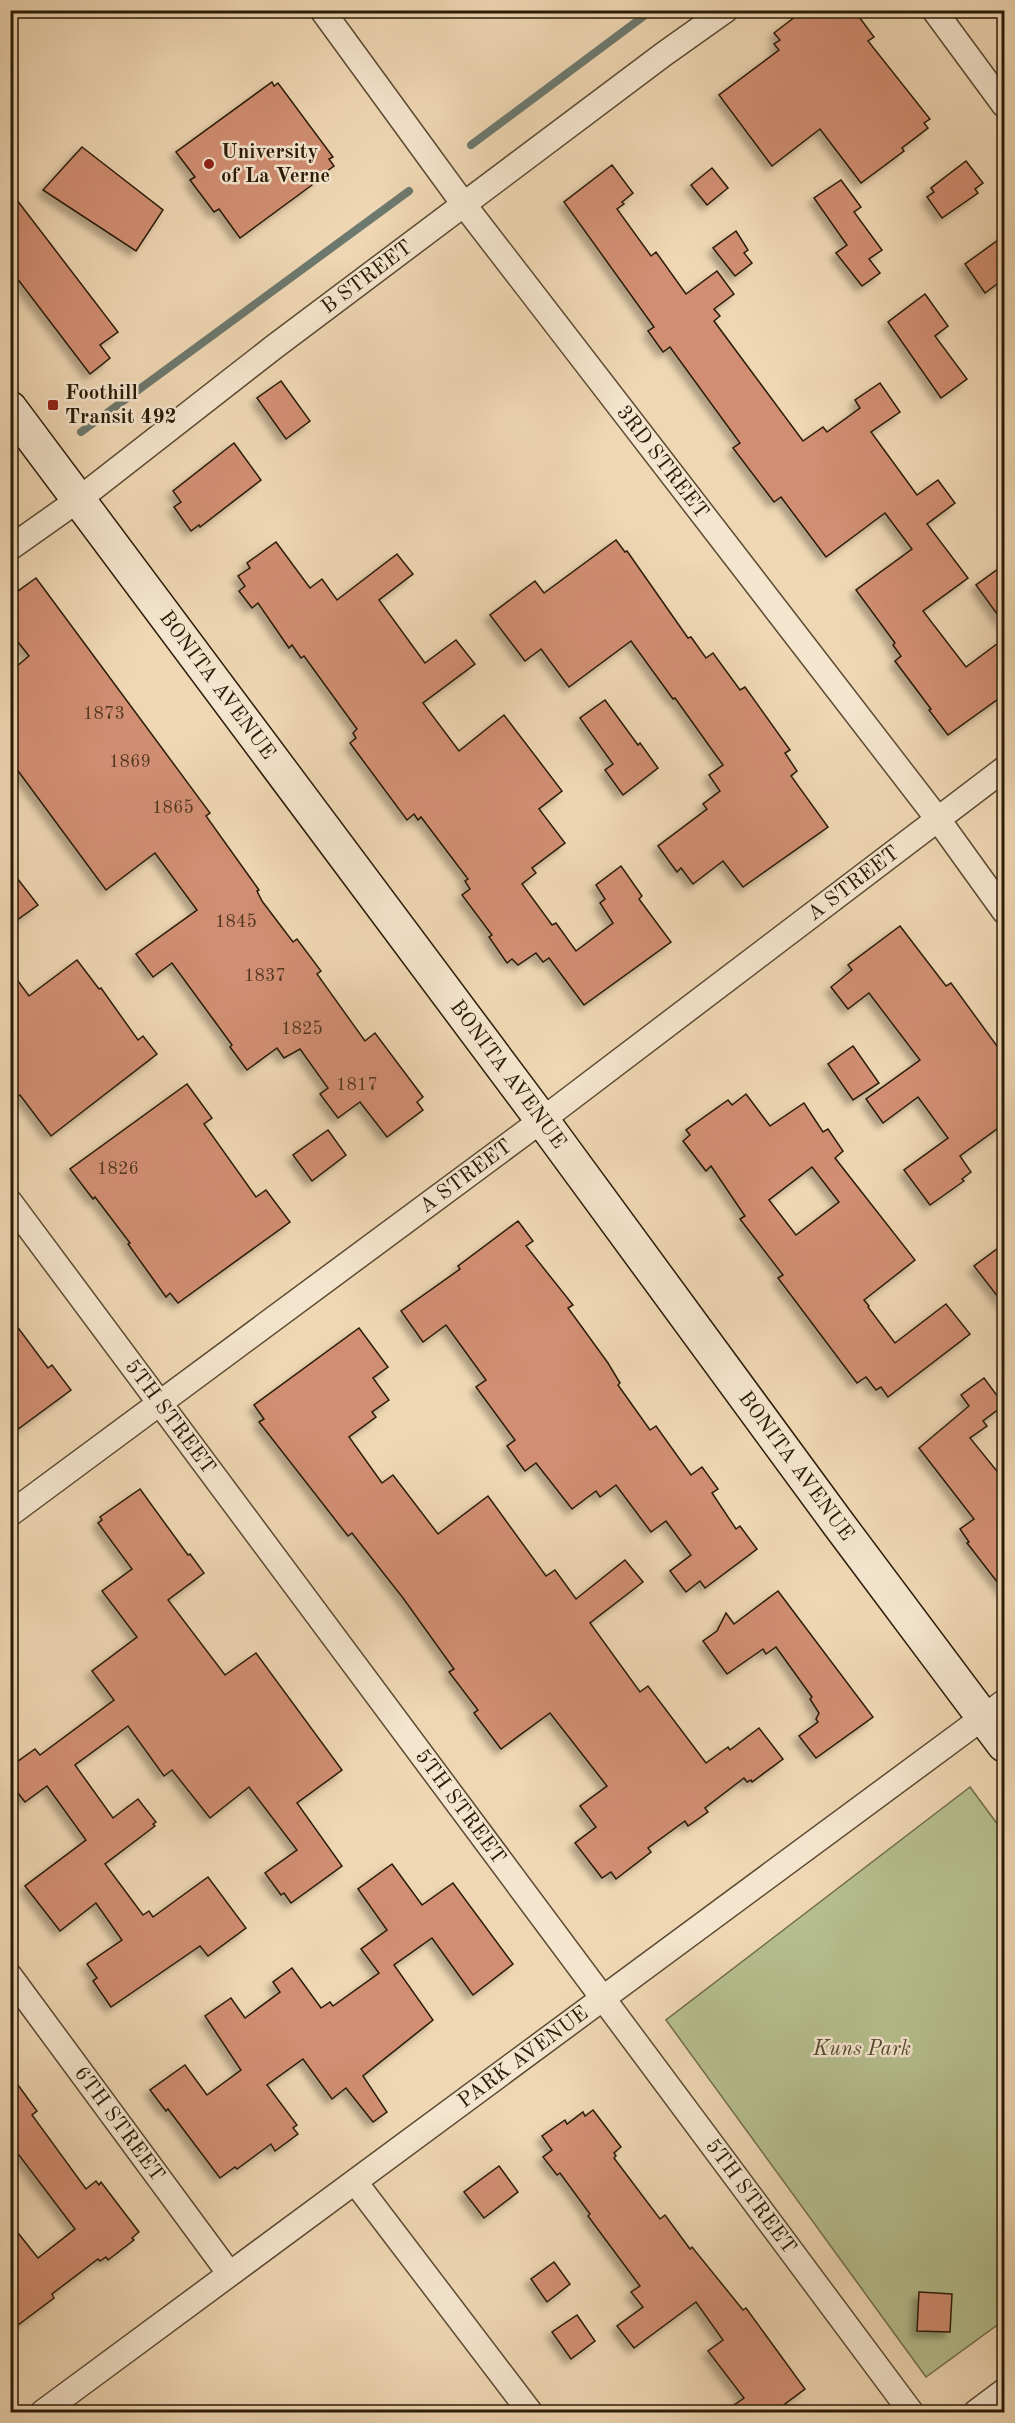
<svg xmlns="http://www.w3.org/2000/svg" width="1015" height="2423" font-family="'Old Standard TT',serif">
<defs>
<filter id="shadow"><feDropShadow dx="-5.5" dy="5.5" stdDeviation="3" flood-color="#0004"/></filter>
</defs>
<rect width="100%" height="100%" fill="#efd7b3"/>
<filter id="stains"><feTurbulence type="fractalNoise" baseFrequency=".00333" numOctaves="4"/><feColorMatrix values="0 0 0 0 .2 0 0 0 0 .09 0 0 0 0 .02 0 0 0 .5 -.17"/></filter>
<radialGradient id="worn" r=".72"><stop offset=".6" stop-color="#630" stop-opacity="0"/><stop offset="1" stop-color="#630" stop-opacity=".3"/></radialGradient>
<!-- green -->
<polygon fill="#b6bf8e" stroke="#706d4a" stroke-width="1.5" points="970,1787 1004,1833 1004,2320 926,2377 666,2020"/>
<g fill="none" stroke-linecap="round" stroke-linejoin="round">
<!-- stream -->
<g stroke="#6d796e" stroke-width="8">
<polyline points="471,145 652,10"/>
<polyline points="81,432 409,191"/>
</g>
</g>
<!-- building -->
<g fill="#d18e72" stroke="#2a1b07" stroke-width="1.5" fill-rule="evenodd" filter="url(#shadow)">
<polygon points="804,10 854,10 874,37 868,41 930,119 924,123 928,128 902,148 904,151 861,183 820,129 772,166 719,95 779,50 774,44 780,40 774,33"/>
<polygon points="272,82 274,86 278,83 333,157 329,159 334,166 310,183 312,185 240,238 219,209 214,212 190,180 195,177 176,152"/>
<polygon points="82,147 163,210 136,251 43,190"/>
<polygon points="966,161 983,183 975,189 978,193 942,218 927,197 934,192 931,188"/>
<polygon points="612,165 633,193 622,202 624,204 617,209 651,256 656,252 686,294 717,271 734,294 714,309 720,316 714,321 803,441 823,427 827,432 860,408 855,400 880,383 900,412 871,432 917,495 938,480 955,503 927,524 968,578 923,611 966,667 1005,638 1005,694 948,735 929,710 931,709 895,661 901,656 893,645 895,643 856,590 912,549 885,513 826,557 781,497 774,502 733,448 740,443 670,347 663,352 648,331 654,327 564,202"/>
<polygon points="712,168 728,188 707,205 691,185"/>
<polygon points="841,180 861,207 854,212 882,250 869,259 880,273 862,286 836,253 847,245 814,198"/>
<polygon points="10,191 118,332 100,345 110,358 90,374 10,269"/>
<polygon points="736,231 748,250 744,253 752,263 735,276 713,248"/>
<polygon points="1005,235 1005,278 985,293 965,264"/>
<polygon points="925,294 948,326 935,336 967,379 941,398 888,322"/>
<polygon points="281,381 310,421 286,439 257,398"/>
<polygon points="234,443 261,480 200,527 199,525 191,531 174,507 181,502 173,491"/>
<polygon points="616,540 625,552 627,551 688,638 691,637 706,658 713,653 740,690 745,687 790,750 785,753 797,771 791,776 828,827 743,887 723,861 693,884 681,868 677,872 658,846 707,809 703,804 720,791 709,775 723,765 675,698 673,699 631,641 569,687 541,649 525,661 490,615 535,581 544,593"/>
<polygon points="276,542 310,588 322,579 337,600 397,554 413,574 379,600 425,663 456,640 475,664 423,703 459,751 504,715 562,791 539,809 565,843 532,868 536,873 522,884 552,925 556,923 576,951 613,923 600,903 605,899 596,885 621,866 642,896 639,899 671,942 584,1005 549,958 543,962 536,953 518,965 512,959 507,963 489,937 492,935 462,895 470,889 465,881 468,879 421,817 418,820 414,814 407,820 350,743 356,738 353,733 357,729 304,656 301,658 292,645 289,648 258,603 252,608 239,591 245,586 238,576 250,568 247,563"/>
<polygon points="1005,564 1005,625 976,585"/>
<polygon points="36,578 210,813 206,816 259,890 257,891 262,901 293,942 297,939 321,971 317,974 365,1041 375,1033 423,1097 417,1102 423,1110 387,1137 360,1102 338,1118 320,1094 328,1088 300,1049 284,1058 277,1048 247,1070 230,1047 232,1045 172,963 153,977 136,954 197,910 155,853 106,890 10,760 10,672 29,656 10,632 10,597"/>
<polygon points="605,700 638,745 640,743 658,768 623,795 605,770 613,764 580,718"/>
<polygon points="10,869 38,905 10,925"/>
<polygon points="900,926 946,986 951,983 1005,1057 1005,1123 960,1156 971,1172 962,1179 964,1181 930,1205 904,1170 948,1138 918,1097 883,1123 866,1099 920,1060 869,993 848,1009 831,987 852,970 848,965"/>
<polygon points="77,960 99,989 101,988 138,1040 143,1036 157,1054 51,1136 20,1095 10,1102 10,970 29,996"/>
<polygon points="853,1046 879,1083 853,1100 828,1064"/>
<polygon points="187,1084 212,1118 204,1124 256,1197 266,1190 290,1222 178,1303 170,1293 166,1297 128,1244 130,1243 95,1197 93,1199 70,1169"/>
<path d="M746 1094 770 1126 804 1103 823 1132 828 1129 843 1151 835 1158 915 1260 864 1300 869 1306 868 1307 895 1343 946 1304 970 1334 888 1397 881 1387 876 1390 866 1377 857 1383 778 1278 783 1275 740 1219 745 1216 711 1166 706 1171 683 1141 690 1135 686 1130 728 1100 732 1105ZM812 1167 839 1202 796 1235 769 1200Z"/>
<polygon points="328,1130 346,1155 312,1181 293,1155"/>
<polygon points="518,1221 533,1241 526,1246 573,1305 568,1308 608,1363 620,1383 618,1385 650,1430 656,1426 691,1475 702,1467 718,1489 712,1493 736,1529 740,1526 757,1549 705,1588 700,1581 686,1592 670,1571 691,1555 666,1521 651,1532 616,1485 600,1497 596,1491 572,1509 536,1463 525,1471 507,1446 515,1440 476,1387 486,1380 446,1325 423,1342 401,1311 460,1269 458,1266"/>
<polygon points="1005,1243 1005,1306 974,1266"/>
<polygon points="10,1317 48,1368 52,1365 71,1390 10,1435"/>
<polygon points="359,1328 388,1367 373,1378 389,1400 372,1412 376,1417 349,1437 382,1483 393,1475 438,1534 488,1496 546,1576 555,1570 576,1599 625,1560 643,1582 590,1623 640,1692 648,1686 706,1763 728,1747 730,1750 759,1728 783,1759 752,1782 751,1780 747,1782 744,1778 705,1808 708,1812 688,1826 685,1821 648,1848 651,1852 616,1879 611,1872 602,1878 575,1843 596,1827 580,1806 607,1786 550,1713 501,1749 474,1713 478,1710 449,1672 454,1669 403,1598 352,1533 348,1536 259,1422 264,1419 254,1405"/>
<polygon points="984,1378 1004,1405 983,1421 987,1426 970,1438 1005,1481 1005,1592 967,1543 969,1542 960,1529 974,1519 919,1448 969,1406 961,1395"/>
<polygon points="140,1489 188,1555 190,1554 204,1573 168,1600 225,1675 256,1653 342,1770 297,1803 342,1866 291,1903 284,1893 281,1895 265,1873 297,1850 249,1787 210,1818 172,1770 164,1776 128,1726 75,1765 113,1818 138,1799 156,1822 153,1824 155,1826 105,1864 143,1915 149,1911 153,1917 208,1877 246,1928 208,1956 200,1946 111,2007 93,1981 97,1978 87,1964 122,1940 96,1903 60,1931 25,1886 86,1840 47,1786 25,1802 10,1783 10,1767 35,1749 40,1755 114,1700 92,1671 137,1637 102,1591 132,1569 98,1523 102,1520 100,1517"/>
<polygon points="778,1591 873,1717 816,1758 799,1736 818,1722 816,1719 819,1713 810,1699 812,1697 776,1647 766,1654 763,1649 727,1674 703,1641 717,1631 726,1613 734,1624"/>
<polygon points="392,1864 422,1905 453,1883 513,1964 473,1995 432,1938 394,1965 433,2020 363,2076 387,2112 373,2122 346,2088 332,2099 303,2059 267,2085 297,2125 293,2128 298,2134 275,2151 271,2144 237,2169 235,2167 220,2178 168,2109 166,2111 150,2090 185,2065 207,2095 241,2070 205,2016 231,1998 245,2018 280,1992 273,1982 292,1968 321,2008 330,2002 333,2006 379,1973 361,1949 387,1930 358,1889"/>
<polygon points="10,2074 37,2111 32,2115 86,2189 96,2181 99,2185 101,2182 139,2232 132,2238 134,2240 108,2260 106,2257 100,2261 98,2259 52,2294 54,2298 10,2331 10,2223 38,2258 75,2229 19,2155 10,2161"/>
<polygon points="593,2110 621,2147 614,2153 616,2156 614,2158 660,2219 665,2215 690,2249 692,2247 743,2310 746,2308 805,2389 785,2404 791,2412 724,2412 744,2398 708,2351 723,2340 696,2302 634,2348 617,2326 643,2307 631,2292 640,2286 588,2216 590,2214 560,2173 557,2175 543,2157 552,2150 542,2136 565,2120 567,2124 583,2112 585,2116"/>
<polygon points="499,2166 518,2192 484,2218 464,2192"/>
<polygon points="554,2262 570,2284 547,2302 531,2279"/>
<polygon points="919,2292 952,2294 950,2332 917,2331"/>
<polygon points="577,2315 595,2341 571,2359 552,2332"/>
</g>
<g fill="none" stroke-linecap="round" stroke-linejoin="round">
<!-- minor casing -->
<g stroke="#5b4a32" stroke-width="27">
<g id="minor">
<path id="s1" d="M322 10 465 206 937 818 1004 911"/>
<polyline points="934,10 1004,105"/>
<path id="s2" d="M10 548 78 500 274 347 664 54 726 10"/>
<path id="s3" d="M10 1202 911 2412"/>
<path id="s4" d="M10 1514 542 1120 1004 769"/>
<path id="s5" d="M10 1976 229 2273"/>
<polyline points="355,2182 530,2412"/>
<path id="s6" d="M43 2412 1004 1702"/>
<polyline points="976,2412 1004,2391"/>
</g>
</g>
<!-- secondary casing -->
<g stroke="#2a1b07" stroke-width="36">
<g id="secondary">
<path id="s7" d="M10 408 542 1120 837 1522 1004 1745"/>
</g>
</g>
<!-- minor -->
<use href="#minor" stroke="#f5e5ce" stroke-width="24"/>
<!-- secondary -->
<use href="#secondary" stroke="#f5e5ce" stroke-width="33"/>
</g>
<!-- markers -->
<g fill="#8f2418" stroke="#f5e5ce" stroke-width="2">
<circle cx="209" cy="164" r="6"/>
<rect x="47" y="399" width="12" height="12" rx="3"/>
</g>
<g text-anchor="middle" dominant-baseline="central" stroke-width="5" stroke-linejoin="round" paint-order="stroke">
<!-- number labels -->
<g font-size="18" fill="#543822">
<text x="104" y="714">1873</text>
<text x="130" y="762">1869</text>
<text x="173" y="808">1865</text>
<text x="236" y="922">1845</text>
<text x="265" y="976">1837</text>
<text x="302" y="1029">1825</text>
<text x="357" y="1085">1817</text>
<text x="118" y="1169">1826</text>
</g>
<!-- poi labels -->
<g font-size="21" font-weight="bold" fill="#2a1b07" stroke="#f5e5ce" text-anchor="start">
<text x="221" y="152">University<tspan x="221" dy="24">of La Verne</tspan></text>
<text x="65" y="393">Foothill<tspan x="65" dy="24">Transit 492</tspan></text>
</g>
<!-- street labels -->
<g font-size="21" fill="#2a1b07" stroke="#f5e5ce">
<text stroke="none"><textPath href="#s2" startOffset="448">B STREET</textPath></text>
<text stroke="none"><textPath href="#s1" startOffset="566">3RD STREET</textPath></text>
<text stroke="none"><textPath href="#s7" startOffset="346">BONITA AVENUE</textPath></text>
<text stroke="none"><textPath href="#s4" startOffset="1053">A STREET</textPath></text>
<text stroke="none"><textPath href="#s7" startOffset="832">BONITA AVENUE</textPath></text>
<text stroke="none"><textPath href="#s4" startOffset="567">A STREET</textPath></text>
<text stroke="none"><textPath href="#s3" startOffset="268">5TH STREET</textPath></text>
<text stroke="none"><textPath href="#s7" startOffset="1318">BONITA AVENUE</textPath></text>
<text stroke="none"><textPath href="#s3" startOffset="754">5TH STREET</textPath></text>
<text stroke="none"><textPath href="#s6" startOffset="597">PARK AVENUE</textPath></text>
<text stroke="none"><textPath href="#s5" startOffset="184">6TH STREET</textPath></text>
<text stroke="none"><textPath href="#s3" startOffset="1240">5TH STREET</textPath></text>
</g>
<!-- park labels -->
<g font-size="21" font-style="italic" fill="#544c30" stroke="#f5e5ce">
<text x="862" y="2049">Kuns Park</text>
</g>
</g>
<!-- margin -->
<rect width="1015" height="2423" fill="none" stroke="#efd7b3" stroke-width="36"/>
<rect x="12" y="12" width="991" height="2399" fill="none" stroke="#2a1b07" stroke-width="3"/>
<rect x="18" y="18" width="979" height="2387" fill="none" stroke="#2a1b07" stroke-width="1.5"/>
<rect width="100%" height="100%" filter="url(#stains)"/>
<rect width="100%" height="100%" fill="url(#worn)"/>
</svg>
